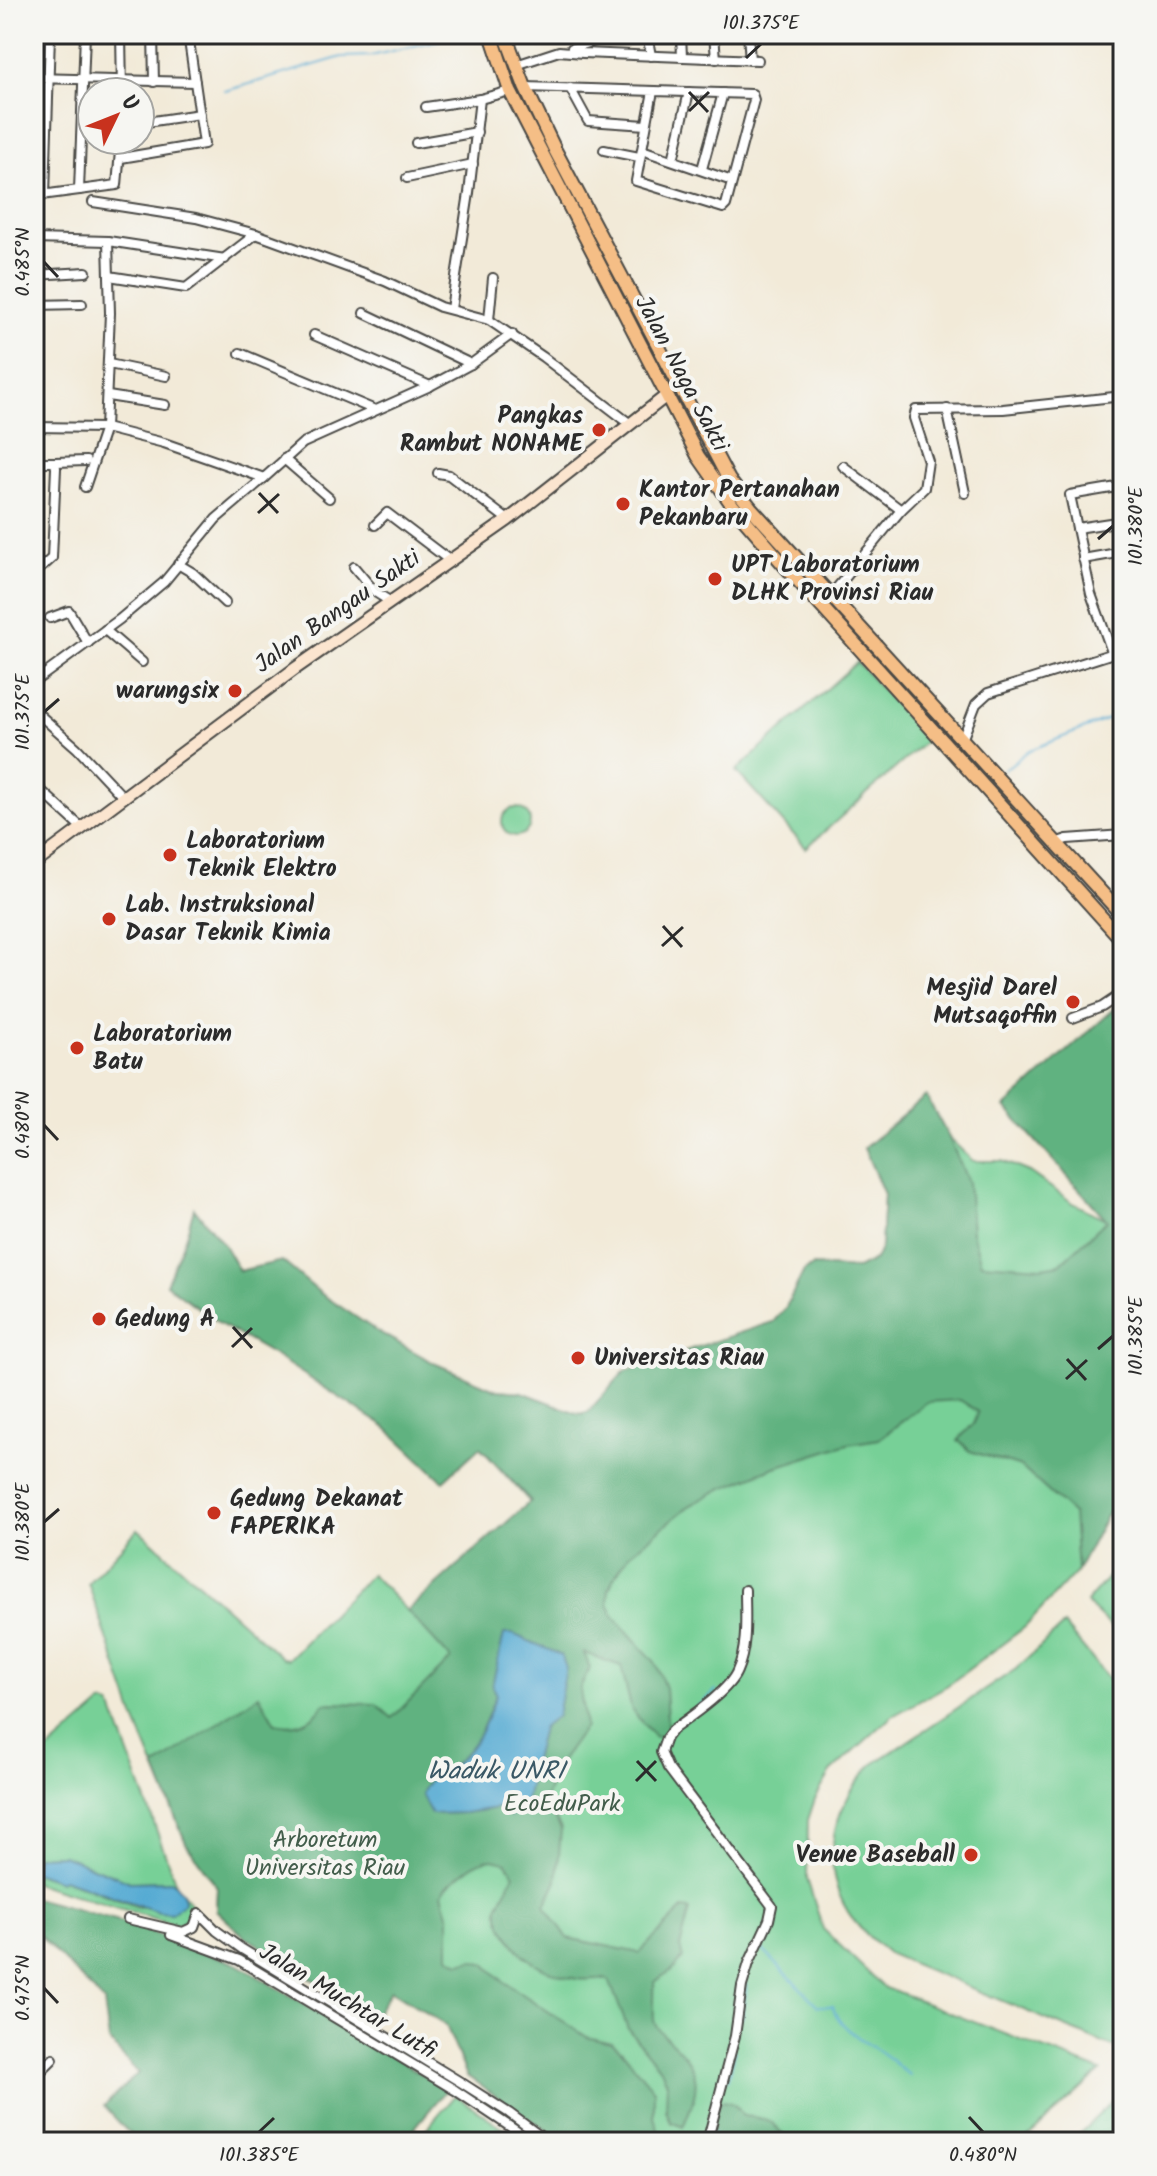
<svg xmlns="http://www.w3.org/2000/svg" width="1157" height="2176" font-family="Kalam,sans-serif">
<rect width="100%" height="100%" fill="#f6f6f2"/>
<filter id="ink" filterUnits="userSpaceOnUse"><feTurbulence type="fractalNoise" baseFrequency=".0125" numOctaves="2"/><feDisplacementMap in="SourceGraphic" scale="16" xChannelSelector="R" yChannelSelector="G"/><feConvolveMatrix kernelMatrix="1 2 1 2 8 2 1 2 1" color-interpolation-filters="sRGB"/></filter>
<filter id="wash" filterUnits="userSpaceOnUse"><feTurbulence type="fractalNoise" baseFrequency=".006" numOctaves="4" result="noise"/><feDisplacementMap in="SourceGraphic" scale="32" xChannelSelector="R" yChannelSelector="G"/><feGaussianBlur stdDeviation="1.8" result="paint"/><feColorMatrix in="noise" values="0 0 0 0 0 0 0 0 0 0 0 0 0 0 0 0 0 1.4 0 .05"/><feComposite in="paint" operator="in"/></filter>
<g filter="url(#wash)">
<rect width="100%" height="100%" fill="#f2ead8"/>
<!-- green -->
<g fill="#77d097" stroke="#517e61" stroke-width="2">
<polygon points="857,662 927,740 806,848 736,771"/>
<circle cx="516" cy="822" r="14"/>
<path d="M926 1096 949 1138 973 1161H1002L1029 1172 1073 1203 1107 1220 1123 1206V1484L1077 1571 1025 1627 948 1685 891 1717 831 1772 815 1799 808 1820 807 1879 823 1929 883 1987 1101 2071 1023 2142H559L549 2132 467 2076 446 2025 391 1990 374 2017 244 1936 216 1910 217 1887 186 1843 135 1719 88 1583 138 1529 282 1658 288 1659 371 1574 407 1611 530 1502 480 1447 443 1481 387 1428 277 1357 220 1324 166 1284C177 1263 188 1231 194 1208L224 1245 239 1271 282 1261 320 1293 375 1330 436 1364 497 1390 522 1392 579 1414 589 1412 625 1371 773 1322 785 1309 804 1271 813 1266 857 1269 875 1260 881 1247 884 1194 864 1148Z"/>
<polygon points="1123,1553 1123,1638 1086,1603 1111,1574"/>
<path d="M1064 1625 1123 1696V2039L1113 2047 889 1954C880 1946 869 1938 861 1929 815 1878 828 1810 872 1765L1016 1669Z"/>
<polygon points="103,1703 111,1705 176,1884 172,1881 130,1882 63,1855 36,1856 34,1859 34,1763"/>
<path d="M34 1872 59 1881 63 1879 138 1907 184 1903 183 1893C190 1902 195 1910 188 1920L176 1925 34 1883Z"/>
<polygon points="1123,2091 1123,2142 1071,2142"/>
<polygon points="455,2095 518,2138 522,2142 415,2142"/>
</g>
<!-- forest -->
<g fill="#61b280" stroke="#466e56" stroke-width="2" fill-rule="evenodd">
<path d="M1123 1001V1484L1077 1571 1073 1514 1021 1467 970 1451 958 1440 974 1423 978 1412 960 1400 927 1402 879 1439 848 1444 772 1468 721 1489 689 1506 630 1554 615 1576 609 1589 608 1603 614 1617 655 1662 665 1688 668 1735 655 1737 632 1711 621 1666 584 1653 590 1668 580 1688 585 1727 557 1766 545 1800 561 1829 557 1880 545 1906 568 1938 639 1953 683 1909 690 1910 680 1947 683 1958 675 1968 654 1982C655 1993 653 2010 654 2020 655 2028 663 2034 668 2039 703 2070 701 2085 683 2127L671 2122 666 2110 667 2083 662 2071 628 2029 609 1980C597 1977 589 1981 578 1979 537 1972 508 1951 497 1909L514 1874 507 1863C505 1862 495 1859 493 1859 476 1859 452 1880 442 1893L449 1918V1956L460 1963 473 1960 485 1964 503 1981 587 2037 612 2043 622 2051 654 2090V2117L662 2142H559L549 2132 467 2076 446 2025 391 1990 374 2017 244 1936 216 1910 217 1887 186 1843 155 1767 259 1695 275 1723C297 1728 312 1722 325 1703L376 1704 392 1718 451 1659 407 1611 531 1501 480 1447 443 1481 387 1428 277 1357 220 1324 166 1284 186 1236 194 1208 224 1245 239 1271 282 1261 320 1293 375 1330 436 1364 497 1390 522 1392 579 1414 588 1412 625 1371 773 1322 785 1309 804 1271 813 1266 857 1269 875 1260 881 1247 884 1194 864 1148 926 1096 949 1138 968 1182 972 1232 981 1263 1042 1267 1060 1264 1107 1220 1005 1107ZM498 1664 542 1728 534 1760 503 1807 464 1813 431 1814 430 1777C473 1758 480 1736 496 1695L492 1686Z"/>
<polygon points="34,1898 127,1923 237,1964 447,2089 403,2142 137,2142 104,2106 138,2073 109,2041 104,2002 34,1930"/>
<path d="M719 2101C731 2101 737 2105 743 2116 776 2120 769 2119 789 2142H709Z"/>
</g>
<!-- water -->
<g fill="#57abd3" stroke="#416b7f" stroke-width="2">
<path d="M504 1634H513L561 1655 566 1668 557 1716 542 1728 534 1760 540 1769 532 1771 525 1807 510 1817 503 1807 464 1813 431 1814 421 1794C434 1768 436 1780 453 1765 479 1743 485 1725 496 1695L492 1686Z"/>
<polygon points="63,1855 130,1882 172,1881 183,1893 184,1903 171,1913 159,1912 63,1879 60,1881 34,1872 36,1856"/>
</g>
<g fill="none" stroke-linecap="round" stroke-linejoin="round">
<!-- stream -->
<g stroke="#57abd3" stroke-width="2">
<polyline points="225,91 342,57 371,56 465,34"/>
<polyline points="1004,770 1028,751 1123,713"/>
<polyline points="694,1710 716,1691"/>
<path d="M760 1947 818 2006H833C837 2029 872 2045 890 2059 897 2065 901 2070 910 2075"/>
<polyline points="742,2018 747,1984"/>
<polyline points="728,2080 735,2051"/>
<polyline points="711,2142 714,2133"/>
</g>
</g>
</g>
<g filter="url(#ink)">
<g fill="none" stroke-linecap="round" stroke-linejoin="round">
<!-- street casing -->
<g stroke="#494845" stroke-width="12">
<g id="street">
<polyline points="121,34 122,92"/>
<polyline points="153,34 154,82"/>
<polyline points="647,34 651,56"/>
<polyline points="681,34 682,57"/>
<polyline points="714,34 716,59"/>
<polyline points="748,34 750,60"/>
<polyline points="572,48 615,34"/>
<polyline points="516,65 559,51 583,53 758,60"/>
<polyline points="34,78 195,82"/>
<polyline points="525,87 752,94 754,100 726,205 723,208 636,181 653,91"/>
<polyline points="570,88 588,121 646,125"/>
<polyline points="426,107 480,99 510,91"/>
<polyline points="140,123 200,114"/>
<polyline points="416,143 477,132"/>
<polyline points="604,150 639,157"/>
<polyline points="642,150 732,181"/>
<polyline points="121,158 204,144 188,34"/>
<polyline points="673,160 689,92"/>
<polyline points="702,169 723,93"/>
<polyline points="407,178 473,164"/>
<polyline points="79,190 85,34"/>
<polyline points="45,195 50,34"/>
<polyline points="34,196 117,185 121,140"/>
<polyline points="93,202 196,218 256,234 186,288 109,276"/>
<polyline points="256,234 385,281 440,307 489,320 543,357 629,423"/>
<polyline points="34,239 108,241 225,259"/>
<polyline points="34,275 86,272"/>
<polyline points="35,305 82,304"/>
<polyline points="451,309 469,193 480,99"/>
<polyline points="364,313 471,364"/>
<polyline points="489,320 493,278"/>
<polyline points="314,335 430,386"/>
<polyline points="240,353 375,410"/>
<polyline points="109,364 166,376"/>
<polyline points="108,396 165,405"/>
<polyline points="947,409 965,493"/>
<polyline points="34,427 105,428 110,313 108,241"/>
<polyline points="35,427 39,305"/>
<polyline points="284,459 329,498"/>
<polyline points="34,462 55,462 56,468 52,558 42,567 34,566"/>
<polyline points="55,462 86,461"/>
<polyline points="843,466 901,510"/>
<polyline points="438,473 449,475 508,520"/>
<polyline points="264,478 303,443 430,386 471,364 512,334"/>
<polyline points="375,525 387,513 449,560"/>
<polyline points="1077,528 1123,521"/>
<polyline points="1083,559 1123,552"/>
<polyline points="178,564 193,573 225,603"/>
<polyline points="354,567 375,592 391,602"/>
<polyline points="831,595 901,510 924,488 928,461 914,418 916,410 1003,409 1123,396"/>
<polyline points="50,618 69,611 88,643"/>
<polyline points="105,630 142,662"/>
<polyline points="1112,652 1091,594 1070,495 1123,486"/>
<polyline points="34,682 120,619 164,582 216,519 264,478 164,443 105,428 85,487"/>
<polyline points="34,710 77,748 123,797"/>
<polyline points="962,740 976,704 988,693 1123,650"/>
<polyline points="34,784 82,828"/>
<polyline points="1055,843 1067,839 1123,835"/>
<polyline points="1073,1018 1102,1007 1123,993"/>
<polyline points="128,1919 183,1932 194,1927 199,1913 217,1931 242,1949 462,2083 509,2113 548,2142"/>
<polyline points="171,1935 239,1960 455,2090 533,2142"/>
<polyline points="34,2078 53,2059"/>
<path d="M707 2142 735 2036 742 1986 749 1963 769 1920 772 1906 668 1768 661 1752 666 1738 672 1730C690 1717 729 1691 737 1671 748 1647 745 1615 745 1590"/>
</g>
</g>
<!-- secondary casing -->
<g stroke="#494845" stroke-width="15">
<polyline id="secondary" points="34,864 296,668 508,520 666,396"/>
</g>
<!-- primary casing -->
<g stroke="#494845" stroke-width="16">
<g id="primary">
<polyline points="491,34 510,91 698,456 733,506 785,566 1123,941"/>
<polyline points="505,34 525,87 555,150 729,480 751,508 1123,916"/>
</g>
</g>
<!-- street -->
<use href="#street" stroke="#fff" stroke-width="8"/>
<!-- secondary -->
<use href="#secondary" stroke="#fbe5cf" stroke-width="11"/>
<!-- primary -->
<use href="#primary" stroke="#f5be86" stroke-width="12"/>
</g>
</g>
<!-- ticks -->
<path fill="none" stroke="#2b2b2b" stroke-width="3" d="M746 58 761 44M689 92 708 112M689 111 709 92M44 262 58 277M259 493 278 513M258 513 279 494M1098 539 1113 526M44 712 59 699M663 926 682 947M662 946 683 927M44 1125 58 1140M233 1327 252 1348M232 1347 252 1328M1098 1349 1113 1336M1067 1359 1086 1380M1066 1379 1087 1360M44 1522 59 1509M637 1761 656 1781M636 1781 656 1761M44 1988 58 2003M969 2117 983 2132M259 2132 274 2118"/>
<!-- markers -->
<g fill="#c8321e" stroke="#f6f6f2" stroke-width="3">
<circle cx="599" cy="430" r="8"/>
<circle cx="623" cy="504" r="8"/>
<circle cx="715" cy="579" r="8"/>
<circle cx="235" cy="691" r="8"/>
<circle cx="170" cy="855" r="8"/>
<circle cx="109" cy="919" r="8"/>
<circle cx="1073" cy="1002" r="8"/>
<circle cx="77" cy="1048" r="8"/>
<circle cx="99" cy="1319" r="8"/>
<circle cx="578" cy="1358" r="8"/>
<circle cx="214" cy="1513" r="8"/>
<circle cx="971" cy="1855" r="8"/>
</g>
<g text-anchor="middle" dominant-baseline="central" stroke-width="8" stroke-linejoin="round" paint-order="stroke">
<!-- street labels -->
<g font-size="24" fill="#2b2b2b" stroke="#f6f6f2">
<text transform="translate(681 374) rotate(62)">Jalan Naga Sakti</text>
<text transform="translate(338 612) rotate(-35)">Jalan Bangau Sakti</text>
<text transform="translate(347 2002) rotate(31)">Jalan Muchtar Lutfi</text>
</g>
<!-- poi labels -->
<g font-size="24" font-weight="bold" fill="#2b2b2b" stroke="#f6f6f2" text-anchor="start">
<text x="583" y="416" text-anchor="end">Pangkas<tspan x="583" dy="28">Rambut NONAME</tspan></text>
<text x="639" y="490">Kantor Pertanahan<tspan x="639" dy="28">Pekanbaru</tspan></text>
<text x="731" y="565">UPT Laboratorium<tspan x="731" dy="28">DLHK Provinsi Riau</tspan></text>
<text x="219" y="691" text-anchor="end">warungsix</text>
<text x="186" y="841">Laboratorium<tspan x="186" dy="28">Teknik Elektro</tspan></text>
<text x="125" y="905">Lab. Instruksional<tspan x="125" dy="28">Dasar Teknik Kimia</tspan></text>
<text x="1057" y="988" text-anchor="end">Mesjid Darel<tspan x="1057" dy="28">Mutsaqoffin</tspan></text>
<text x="93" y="1034">Laboratorium<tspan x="93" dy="28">Batu</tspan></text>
<text x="115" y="1319">Gedung A</text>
<text x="594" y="1358">Universitas Riau</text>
<text x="230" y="1499">Gedung Dekanat<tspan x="230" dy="28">FAPERIKA</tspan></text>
<text x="955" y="1855" text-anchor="end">Venue Baseball</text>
</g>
<!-- park labels -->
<g font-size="24" fill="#425d4b" stroke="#f6f6f2">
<text x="562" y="1804">EcoEduPark</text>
<text x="325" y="1840">Arboretum<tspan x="325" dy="28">Universitas Riau</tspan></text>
</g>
<!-- water labels -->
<g font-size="26" font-style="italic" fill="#3a5866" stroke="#f6f6f2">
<text x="496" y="1772">Waduk UNRI</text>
</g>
</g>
<!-- margin -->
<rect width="1157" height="2176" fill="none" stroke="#f6f6f2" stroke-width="88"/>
<!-- north arrow -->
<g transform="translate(116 116) rotate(47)"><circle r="38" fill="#f6f6f2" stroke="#a5a5a2" stroke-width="2"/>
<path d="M0-6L14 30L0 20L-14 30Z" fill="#c8321e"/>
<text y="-12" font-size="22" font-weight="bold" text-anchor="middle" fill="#2b2b2b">U</text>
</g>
<rect x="44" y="44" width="1069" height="2088" fill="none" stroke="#2b2b2b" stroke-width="3"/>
<g font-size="20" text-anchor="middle" fill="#2b2b2b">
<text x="761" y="29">101.375°E</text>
<text transform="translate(22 262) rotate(-90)" y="7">0.485°N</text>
<text transform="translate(1135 526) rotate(-90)" y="7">101.380°E</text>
<text transform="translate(22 712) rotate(-90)" y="7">101.375°E</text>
<text transform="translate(22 1125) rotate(-90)" y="7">0.480°N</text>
<text transform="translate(1135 1336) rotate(-90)" y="7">101.385°E</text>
<text transform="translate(22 1522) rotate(-90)" y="7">101.380°E</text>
<text transform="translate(22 1988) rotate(-90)" y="7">0.475°N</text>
<text x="259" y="2161">101.385°E</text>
<text x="983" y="2161">0.480°N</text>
</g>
</svg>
